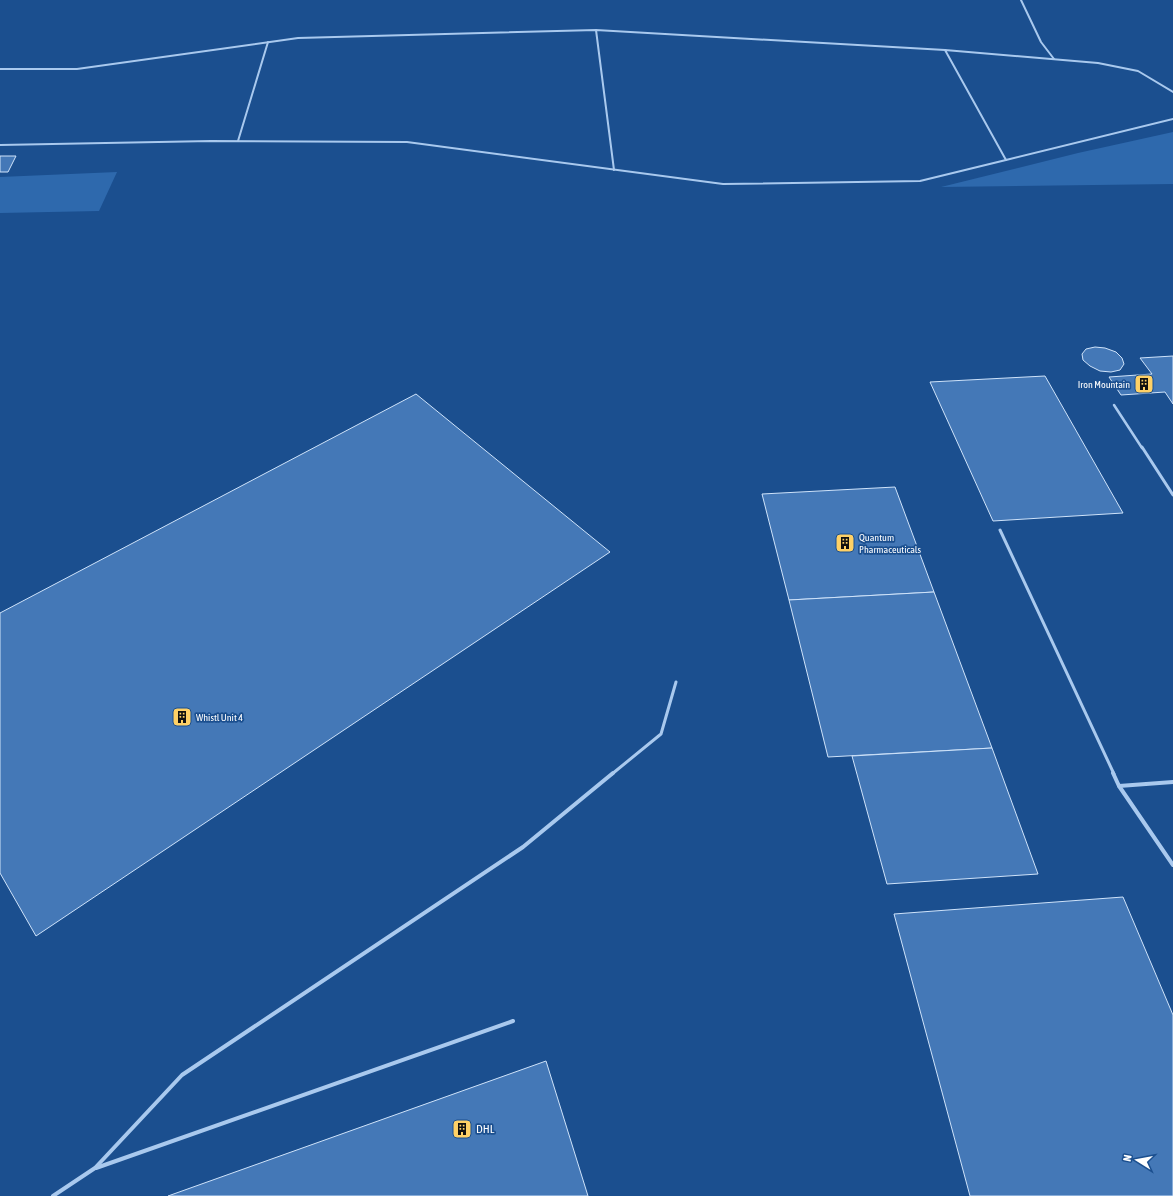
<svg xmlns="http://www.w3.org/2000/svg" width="1173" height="1196" font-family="'Asap Condensed',sans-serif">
<rect width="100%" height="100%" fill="#1b4f8f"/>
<!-- green -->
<g fill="#2e69ad">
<polygon points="1173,132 1173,184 941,187 1078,153"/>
<polygon points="117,172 99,211 0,213 0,177"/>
</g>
<!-- building -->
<g fill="#4478b7" stroke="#cfe3fa">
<polygon points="0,156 16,156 8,172 0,172"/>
<polygon points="1095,347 1105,348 1116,352 1122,358 1124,364 1120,370 1111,372 1100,371 1090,366 1083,360 1082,354 1086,349"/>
<polygon points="1173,356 1173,404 1165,392 1121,395 1109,377 1152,374 1140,358"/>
<polygon points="1045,376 1123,513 993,521 930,382"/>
<polygon points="416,394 610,552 36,936 0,873 0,613"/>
<polygon points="895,487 934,592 789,600 762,494"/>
<polygon points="934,592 992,748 828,757 789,600"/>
<polygon points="992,748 1038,874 887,884 852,756"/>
<polygon points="1123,897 1173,1015 1173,1196 970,1196 894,914"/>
<polygon points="546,1061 588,1196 168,1196"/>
</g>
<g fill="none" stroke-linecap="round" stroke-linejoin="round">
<!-- service-far3 -->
<g stroke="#a9c9ee" stroke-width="2">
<polyline points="1021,0 1041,42 1054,59"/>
<polyline points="596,30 614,170"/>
<polyline points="0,69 77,69 298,38 596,30 945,50"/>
<polyline points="1173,92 1138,71 1098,63 945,50 1006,160 1173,119"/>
<polyline points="238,141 268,42"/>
<polyline points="0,145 211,141 407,142 723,184 920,181 1006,160"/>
</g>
<!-- service-far2 -->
<polyline stroke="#a9c9ee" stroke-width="2.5" points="1114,405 1142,448"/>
<!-- service-far1 -->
<g stroke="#a9c9ee" stroke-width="3">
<polyline points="1142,447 1173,495"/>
<polyline points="1000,530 1114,774"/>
<polyline points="612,774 661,734 676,682"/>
</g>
<!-- service -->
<g stroke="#a9c9ee" stroke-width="4">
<polyline points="1113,773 1119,786 1173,782"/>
<polyline points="1119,786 1173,865"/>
<polyline points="96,1168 513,1021"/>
<polyline points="53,1196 95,1168 182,1075 523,847 613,773"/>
</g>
</g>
<!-- icons -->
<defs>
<g id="building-square" transform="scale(1)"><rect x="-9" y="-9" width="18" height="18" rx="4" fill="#ffd166" stroke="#1b4f8f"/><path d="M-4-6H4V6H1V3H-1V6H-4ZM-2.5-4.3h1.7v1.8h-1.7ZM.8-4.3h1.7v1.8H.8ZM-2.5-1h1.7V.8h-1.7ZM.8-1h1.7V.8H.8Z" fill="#111"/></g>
</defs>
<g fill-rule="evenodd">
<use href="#building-square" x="1144" y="384"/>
<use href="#building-square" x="845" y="543"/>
<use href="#building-square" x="182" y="717"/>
<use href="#building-square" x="462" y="1129"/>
</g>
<g text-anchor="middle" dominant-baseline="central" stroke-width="3.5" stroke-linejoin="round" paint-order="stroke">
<!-- poi labels -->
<g font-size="10" fill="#fff" stroke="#1b4f8f" text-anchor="start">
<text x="1130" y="384" text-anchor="end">Iron Mountain</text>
<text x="859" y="537">Quantum<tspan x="859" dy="12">Pharmaceuticals</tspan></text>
<text x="196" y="717">Whistl Unit 4</text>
</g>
<!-- near-poi labels -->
<g font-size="12" fill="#fff" stroke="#1b4f8f" text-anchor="start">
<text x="476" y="1129">DHL</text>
</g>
</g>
<!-- north arrow -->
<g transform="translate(1137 1160) rotate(281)" stroke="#1b4f8f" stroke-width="3" paint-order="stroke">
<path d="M0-3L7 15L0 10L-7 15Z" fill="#ffffff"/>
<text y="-6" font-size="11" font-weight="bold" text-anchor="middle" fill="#ffffff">N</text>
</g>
</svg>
